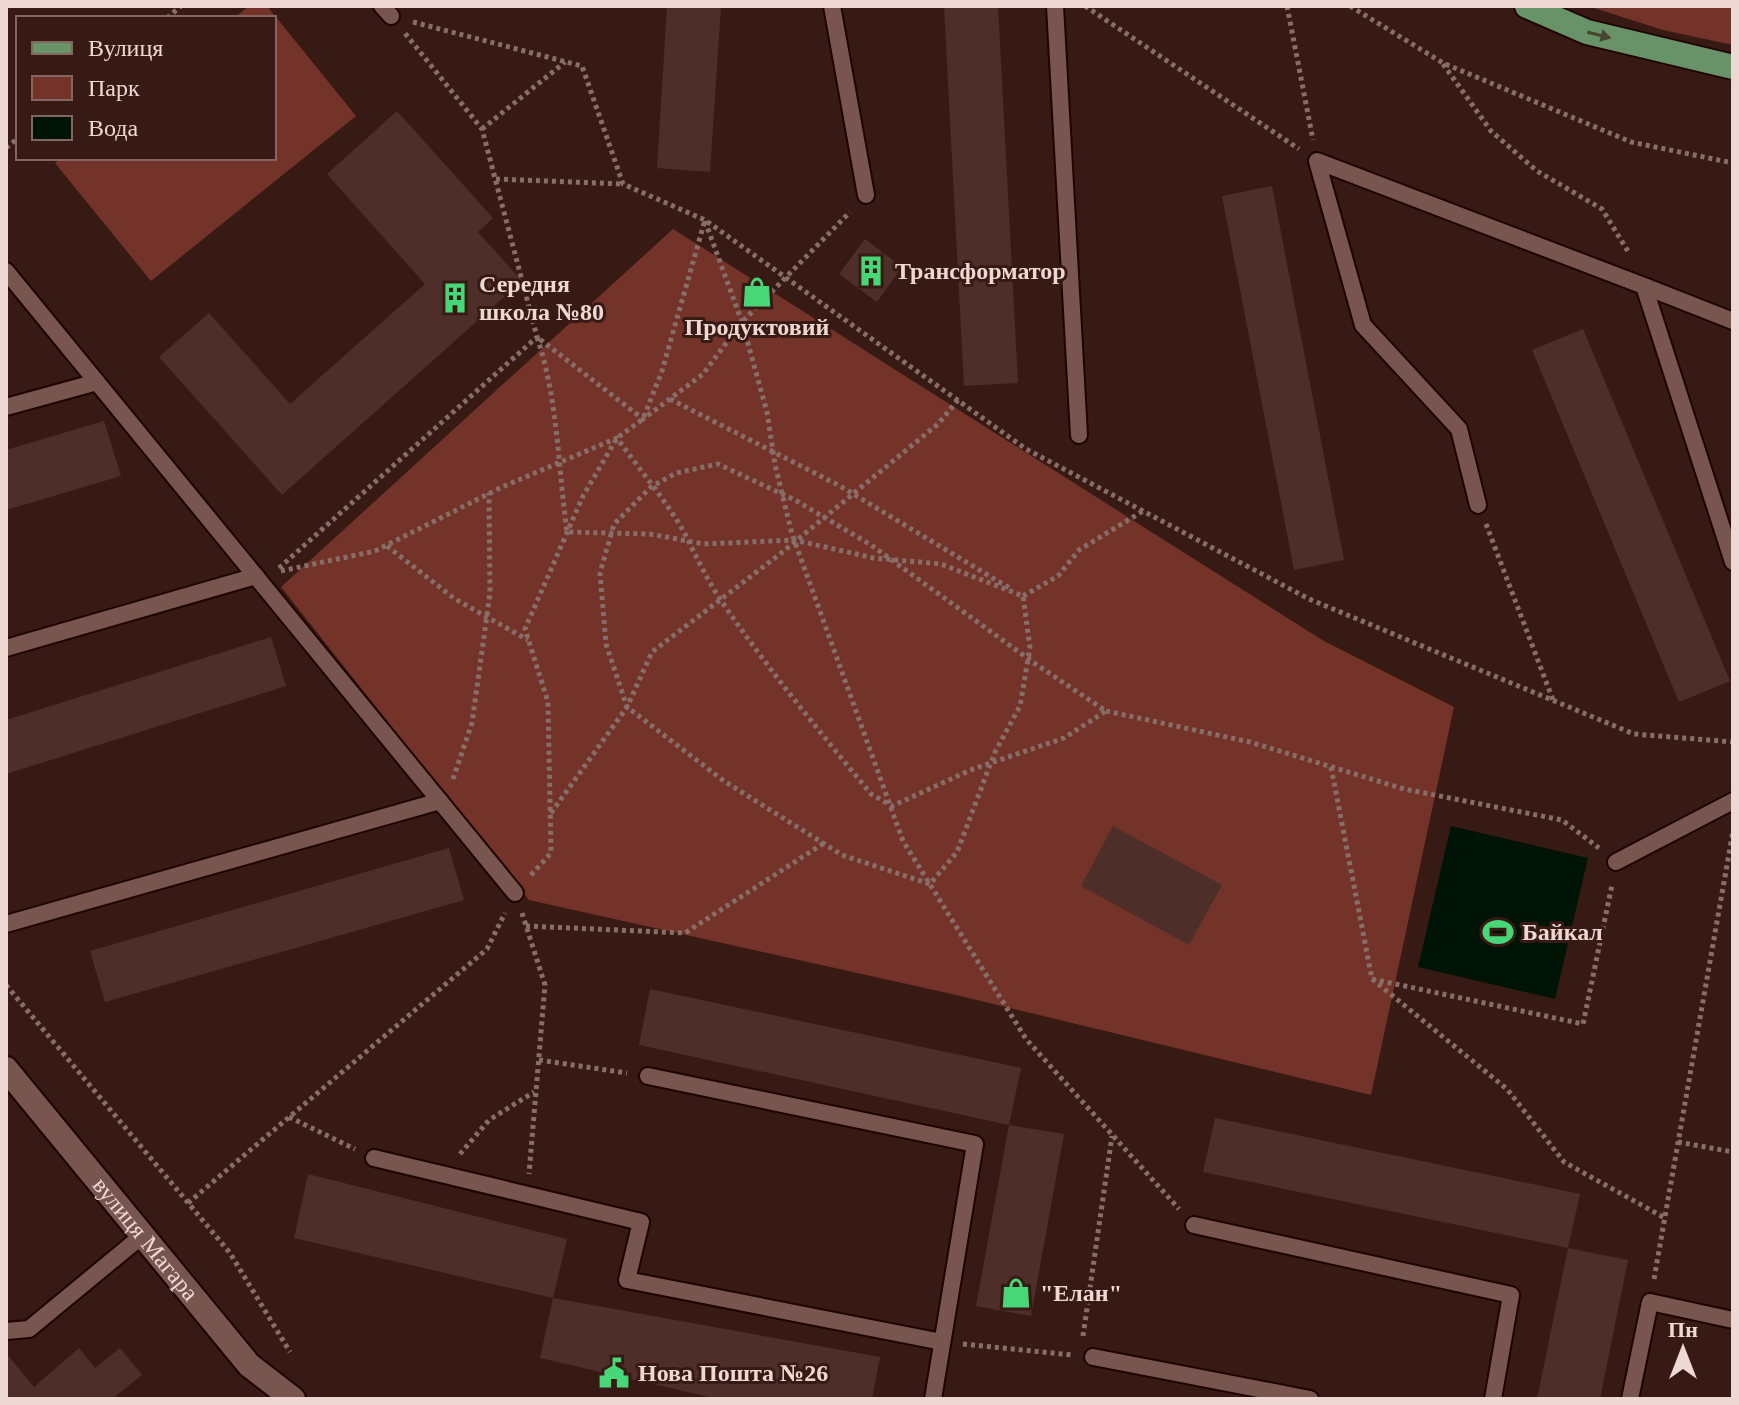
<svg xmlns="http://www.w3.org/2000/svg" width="1739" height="1405" font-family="Georgia,serif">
<rect width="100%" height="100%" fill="#381a15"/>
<!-- green -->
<g fill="#733329">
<polygon points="249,6 267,6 356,116 151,281 55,163 61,158 274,158 274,18 234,18"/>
<polygon points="1588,6 1733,6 1733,45 1663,30"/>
<polygon points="673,229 1322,640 1454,707 1371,1095 952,994 529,900 281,587"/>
</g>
<!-- water -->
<polygon fill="#001405" points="1451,826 1588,858 1555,999 1418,967"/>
<!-- building -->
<g fill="#4e2e29">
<polygon points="667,6 721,6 710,172 657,168"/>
<polygon points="944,6 998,6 1018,383 964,386"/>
<polygon points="397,111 493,218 478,232 522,281 282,495 159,357 209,313 290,404 425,284 327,174"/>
<polygon points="1272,186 1344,560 1294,570 1222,196"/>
<polygon points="865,239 902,267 877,302 839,274"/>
<polygon points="1583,329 1730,681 1679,702 1532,350"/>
<polygon points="104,421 121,476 6,510 6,450"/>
<polygon points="271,637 286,686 6,774 6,720"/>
<polygon points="1113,826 1222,885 1189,945 1081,886"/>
<polygon points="449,848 464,900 105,1002 90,951"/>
<polygon points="650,989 1021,1068 1009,1125 639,1045"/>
<polygon points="1215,1118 1580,1194 1568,1248 1203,1172"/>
<polygon points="1009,1125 1064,1134 1031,1316 976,1306"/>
<polygon points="308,1174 567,1239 553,1298 294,1238"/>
<polygon points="1568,1248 1628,1260 1600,1399 1537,1399"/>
<polygon points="553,1298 880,1357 872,1399 718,1399 540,1358"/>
<polygon points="79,1348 95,1368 120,1348 142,1375 112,1399 6,1399 6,1353 34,1387"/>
</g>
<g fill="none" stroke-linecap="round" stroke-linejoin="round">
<!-- lane casing -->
<g stroke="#1e0402" stroke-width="20">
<g id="lane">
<polyline points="382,6 391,16"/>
<polyline points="832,6 866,195"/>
<polyline points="1055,6 1079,435"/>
<polyline points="6,271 515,893"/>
<polyline points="1644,286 1733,321"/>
<polyline points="6,407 97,382"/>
<polyline points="1478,505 1459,429 1363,325 1317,161 1644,286 1733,562"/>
<polyline points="6,648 256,576"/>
<polyline points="1616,862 1733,801"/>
<polyline points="6,924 440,801"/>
<polyline points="648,1076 975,1144 933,1399"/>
<polyline points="374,1158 641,1222 627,1280 942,1342"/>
<polyline points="1194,1225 1511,1295 1493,1399"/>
<polyline points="6,1331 29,1329 143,1235"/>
<polyline points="1093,1357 1310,1399"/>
<polyline points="1630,1399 1650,1302 1733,1320"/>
</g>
</g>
<!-- street casing -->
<g stroke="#1e0402" stroke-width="28">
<g id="street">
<path id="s1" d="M6 1069 249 1365 293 1399"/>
</g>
</g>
<!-- primary casing -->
<g stroke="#1e0402" stroke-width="28">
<polyline id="primary" points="1527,6 1587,32 1733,67"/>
</g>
<!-- path -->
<g stroke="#886e69" stroke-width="5" stroke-dasharray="4 4" stroke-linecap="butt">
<polyline points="1085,6 1299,149"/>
<polyline points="1287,6 1313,140"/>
<polyline points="1350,6 1443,63 1631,142 1733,163"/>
<polyline points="167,18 181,6"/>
<polyline points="413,22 582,66 623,184 705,220 1026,449 1309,599 1634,734 1733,742"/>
<polyline points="1443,64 1491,131 1537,171 1602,209 1629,253"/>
<polyline points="482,129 565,62"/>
<polyline points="6,148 18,138"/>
<polyline points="496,179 623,184"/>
<polyline points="705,221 742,322 767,412 775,465 792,534 903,841 1026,1039 1179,1209"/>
<polyline points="670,399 840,486 1011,589"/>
<polyline points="1486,524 1553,700"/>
<polyline points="387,546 455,599 528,640"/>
<polyline points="279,568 537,337 482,129 404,32"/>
<path d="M281 571 375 551 502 487 617 438C639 469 665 499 684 532 696 556 707 580 722 602 768 669 819 731 871 794L892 806 973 769 1064 738 1106 711 1037 665 871 545 795 500 718 464 676 473 651 487 614 524 600 573 606 644 627 707 724 781 842 855 930 884 957 852 995 752 1020 706 1030 648 1023 596 941 564 874 558 794 540 704 544 650 534 567 532C558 467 558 399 537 337L643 419 703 374 742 322 850 212"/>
<polyline points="1023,596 1058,576 1079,550 1143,511"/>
<polyline points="1106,711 1250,742 1404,789 1562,820 1599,848"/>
<polyline points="1331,767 1372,979 1507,1089 1564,1162 1665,1218"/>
<polyline points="453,779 472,723 490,593 489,493"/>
<polyline points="551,813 627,707 652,652 780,554 938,424 958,400"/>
<polyline points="531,875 551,853 548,702 525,629 583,496 617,438 643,419 662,371 705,220"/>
<polyline points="522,913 545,985 529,1174"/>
<polyline points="526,926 685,933 824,843"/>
<polyline points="1372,979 1583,1024 1612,885"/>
<polyline points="6,985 230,1253 290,1352"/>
<polyline points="539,1060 627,1073"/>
<polyline points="289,1117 355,1149"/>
<polyline points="1678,1142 1733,1152"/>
<polyline points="460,1154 489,1120 534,1092"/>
<polyline points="188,1203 487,949 505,913"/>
<polyline points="1654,1279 1733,831"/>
<polyline points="1083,1336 1112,1136"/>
<polyline points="963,1344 1072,1355"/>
</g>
<!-- lane -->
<use href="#lane" stroke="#78554f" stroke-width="16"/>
<!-- street -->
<use href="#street" stroke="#78554f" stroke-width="24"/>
<!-- primary -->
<use href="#primary" stroke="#689368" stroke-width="24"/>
</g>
<!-- one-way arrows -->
<defs><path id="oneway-solid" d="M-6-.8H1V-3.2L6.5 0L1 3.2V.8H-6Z" transform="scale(2)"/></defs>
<use fill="#494432" href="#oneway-solid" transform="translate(1599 35) rotate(14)"/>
<!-- icons -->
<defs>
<g id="building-bare" transform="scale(2.4)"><path d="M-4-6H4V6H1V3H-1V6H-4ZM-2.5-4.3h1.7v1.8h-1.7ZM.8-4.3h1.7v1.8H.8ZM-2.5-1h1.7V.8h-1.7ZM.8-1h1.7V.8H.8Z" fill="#48d778" stroke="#381a15" stroke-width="2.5" paint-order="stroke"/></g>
<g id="shop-bare" transform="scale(2.4)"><path d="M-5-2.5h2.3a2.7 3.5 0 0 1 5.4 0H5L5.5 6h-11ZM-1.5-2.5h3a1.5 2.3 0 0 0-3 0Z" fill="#48d778" stroke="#381a15" stroke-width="2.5" paint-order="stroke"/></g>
<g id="stadium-bare" transform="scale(2.4)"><path d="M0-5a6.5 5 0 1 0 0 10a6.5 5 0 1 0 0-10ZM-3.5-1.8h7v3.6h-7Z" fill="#48d778" stroke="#381a15" stroke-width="2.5" paint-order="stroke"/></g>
<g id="civic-bare" transform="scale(2.4)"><path d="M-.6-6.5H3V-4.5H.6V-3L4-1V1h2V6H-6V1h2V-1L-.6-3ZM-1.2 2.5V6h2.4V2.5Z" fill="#48d778" stroke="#381a15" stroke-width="2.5" paint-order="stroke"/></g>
</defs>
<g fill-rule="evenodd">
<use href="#building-bare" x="871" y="271"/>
<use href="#shop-bare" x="757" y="292"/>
<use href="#building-bare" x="455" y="298"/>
<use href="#stadium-bare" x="1498" y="932"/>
<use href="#shop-bare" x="1016" y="1293"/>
<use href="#civic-bare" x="614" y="1373"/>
</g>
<g text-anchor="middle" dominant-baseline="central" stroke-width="6" stroke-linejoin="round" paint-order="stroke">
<!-- poi labels -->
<g font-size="24" font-weight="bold" fill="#eed8d4" stroke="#381a15" text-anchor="start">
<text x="895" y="271">Трансформатор</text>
<text x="479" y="284">Середня<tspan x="479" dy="28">школа №80</tspan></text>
<text x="757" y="327" text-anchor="middle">Продуктовий</text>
<text x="1522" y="932">Байкал</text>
<text x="1040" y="1293">"Елан"</text>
<text x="638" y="1373">Нова Пошта №26</text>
</g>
<!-- street labels -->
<g font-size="24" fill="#eed8d4" stroke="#381a15">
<text stroke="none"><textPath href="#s1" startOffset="220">вулиця Магара</textPath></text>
</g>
</g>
<!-- border -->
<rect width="1739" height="1405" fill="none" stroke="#eed8d4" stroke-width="16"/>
<!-- legend -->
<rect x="16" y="16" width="260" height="144" fill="#381a15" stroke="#816661" stroke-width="2"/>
<rect x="32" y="42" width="40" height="12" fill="#689368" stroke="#816661" stroke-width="2"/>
<text x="88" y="56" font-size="24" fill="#eed8d4">Вулиця</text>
<rect x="32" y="76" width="40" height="24" fill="#733329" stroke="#816661" stroke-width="2"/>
<text x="88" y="96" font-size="24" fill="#eed8d4">Парк</text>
<rect x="32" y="116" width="40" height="24" fill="#001405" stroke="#816661" stroke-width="2"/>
<text x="88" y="136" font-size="24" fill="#eed8d4">Вода</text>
<!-- north arrow -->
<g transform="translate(1683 1349)" stroke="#381a15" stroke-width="6" paint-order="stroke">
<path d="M0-6L14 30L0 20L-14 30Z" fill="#eed8d4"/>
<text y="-12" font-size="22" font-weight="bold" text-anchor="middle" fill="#eed8d4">Пн</text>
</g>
</svg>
